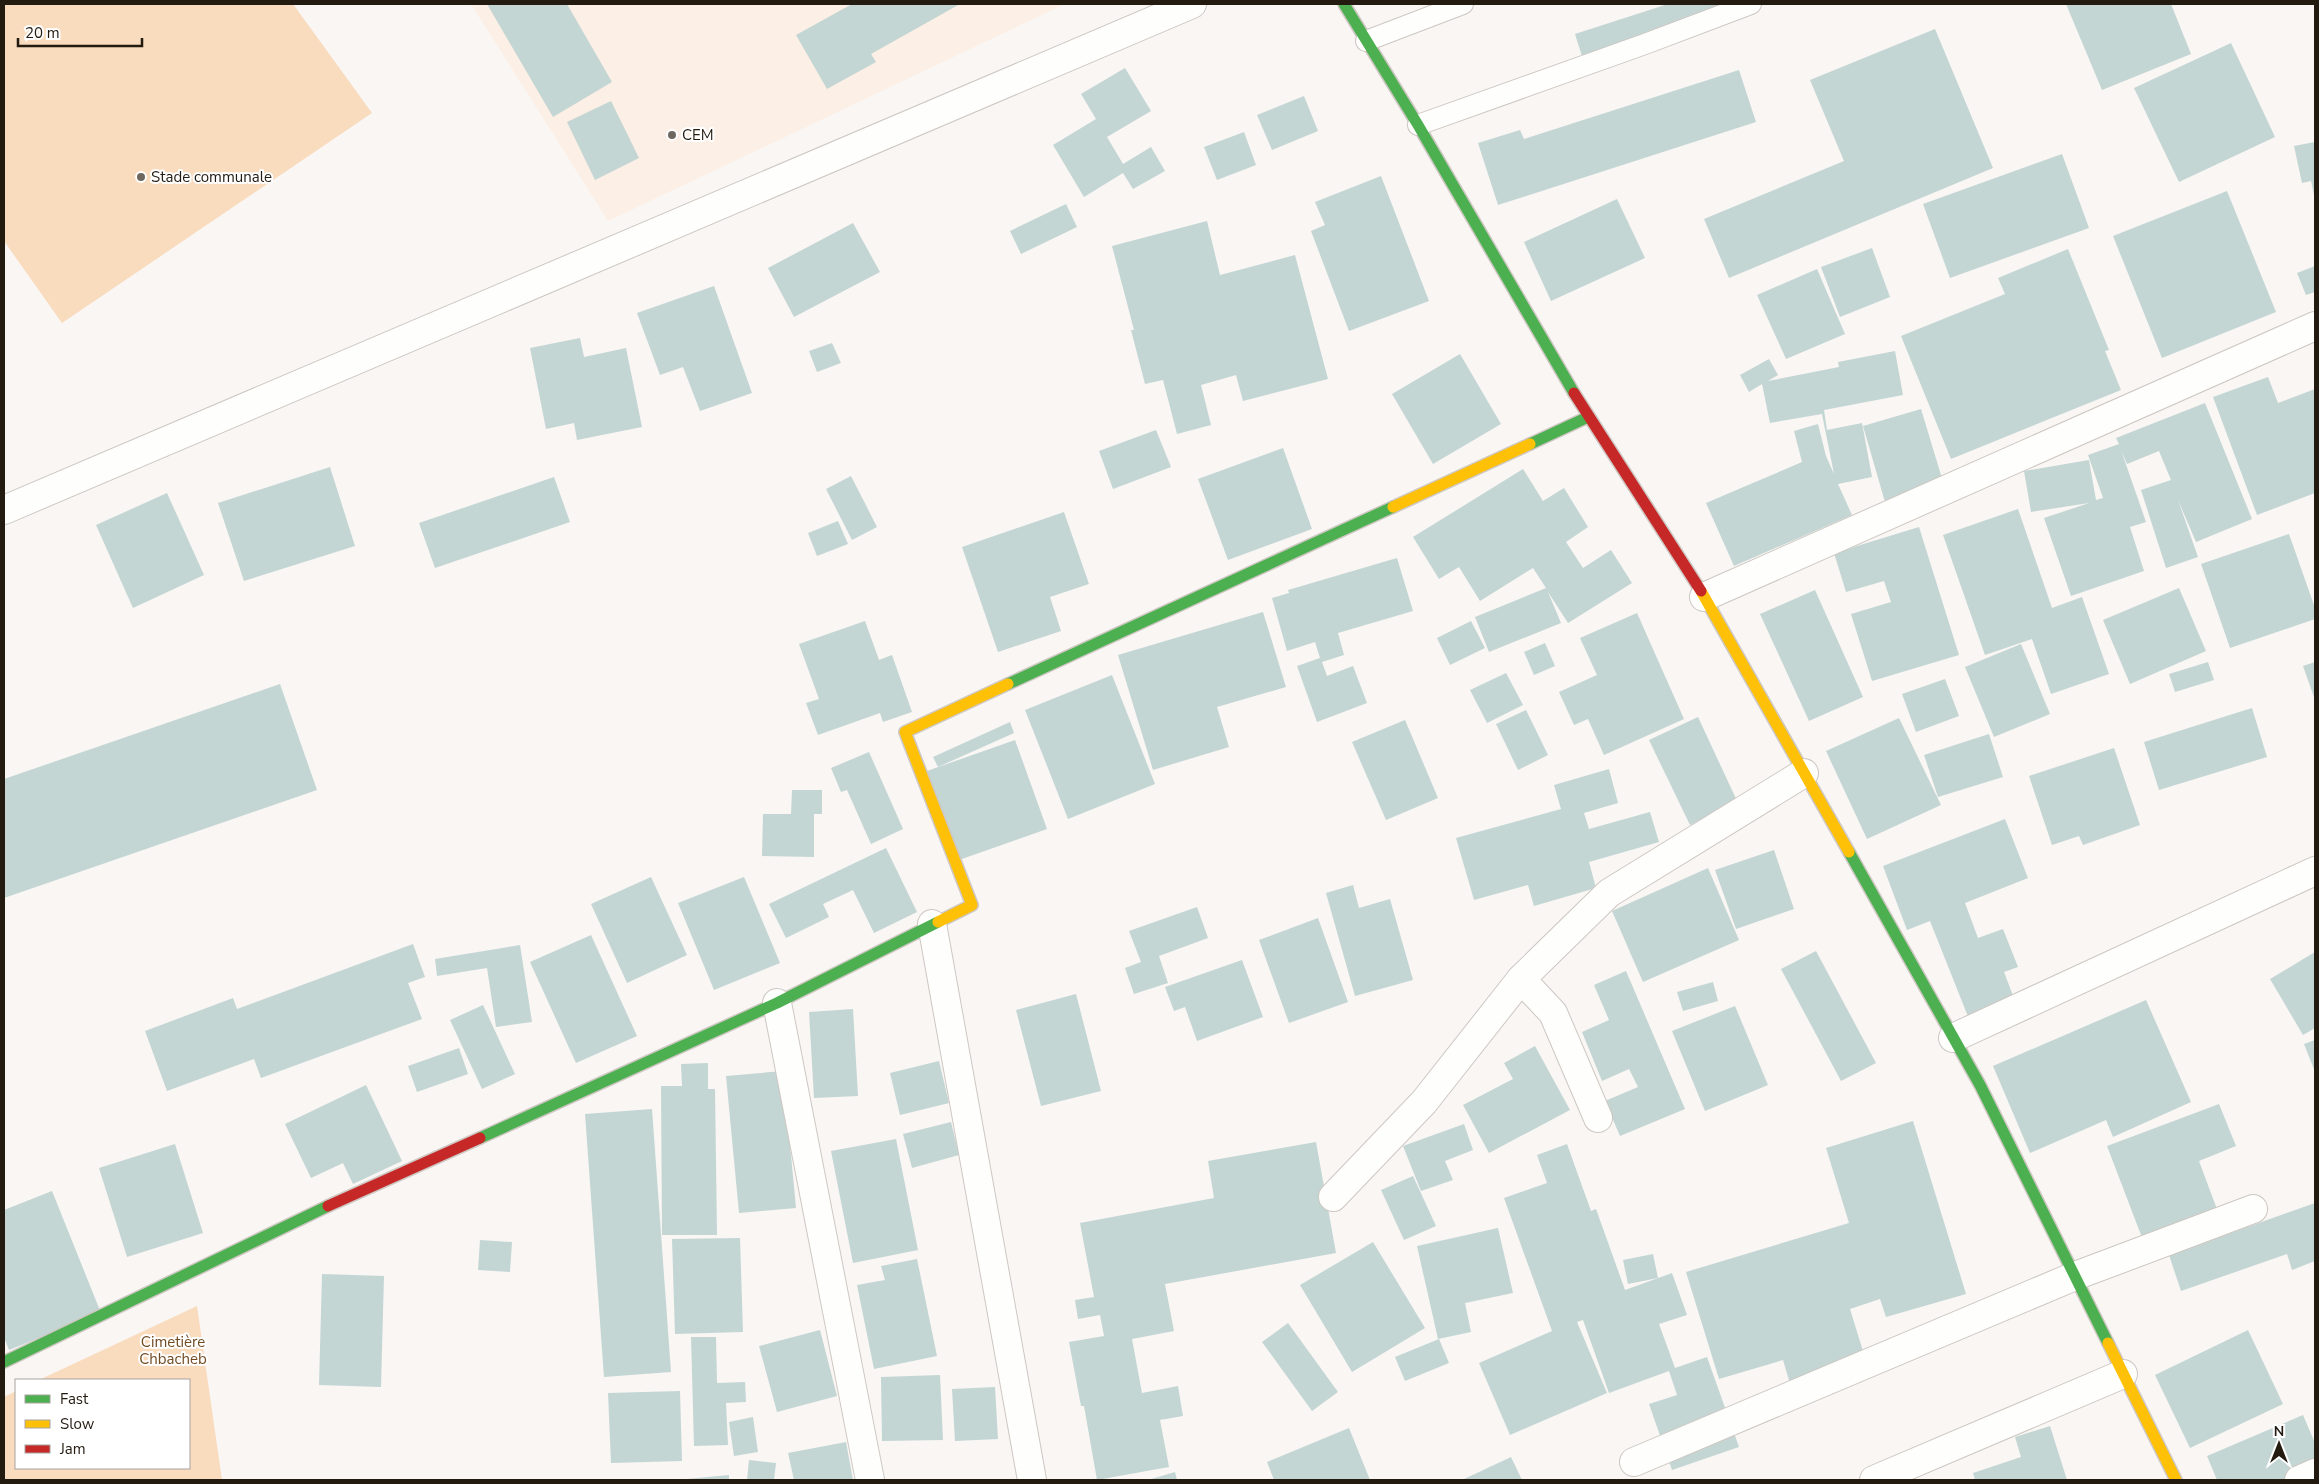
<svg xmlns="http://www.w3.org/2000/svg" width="2319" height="1484" font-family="'Nunito Sans',sans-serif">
<rect width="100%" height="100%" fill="#f9f6f4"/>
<!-- built -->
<polygon fill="#fcefe5" points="471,4 1065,4 608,221"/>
<!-- green -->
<g fill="#f9dbbe">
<polygon points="4,4 293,4 372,113 62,323 4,241"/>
<polygon points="197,1306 222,1480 4,1480 4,1397 16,1391 16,1468 189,1468 189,1380 39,1380"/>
</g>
<!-- building -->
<g fill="#c3d6d4">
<polygon points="487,4 567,4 612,82 553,117"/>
<polygon points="852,4 960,4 871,54 876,62 827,89 796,35"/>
<polygon points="1668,4 1749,4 1586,69 1575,34"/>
<polygon points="2066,4 2171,4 2191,54 2102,90"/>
<polygon points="1935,29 1993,168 1729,278 1704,219 1844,161 1810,80"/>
<polygon points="2231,43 2275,137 2179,182 2134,88"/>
<polygon points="1125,68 1151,111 1107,137 1123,164 1151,147 1165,171 1133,189 1123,173 1084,197 1053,145 1096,119 1081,94"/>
<polygon points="1739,70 1756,122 1498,205 1478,143 1520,130 1524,139"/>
<polygon points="1304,96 1318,131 1272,150 1257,115"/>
<polygon points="611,101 639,158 595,180 567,122"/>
<polygon points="1244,132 1256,165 1217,180 1204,147"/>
<polygon points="2315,142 2315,195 2314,195 2311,181 2302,183 2294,146"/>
<polygon points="2062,154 2089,228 1950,278 1923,204"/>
<polygon points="1381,176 1429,301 1349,331 1311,231 1325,225 1315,202"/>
<polygon points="2227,191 2276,312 2162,358 2113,236"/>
<polygon points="1617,199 1645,258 1551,301 1524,242"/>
<polygon points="1066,204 1077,227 1021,254 1010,231"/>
<polygon points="1207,221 1220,275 1295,255 1328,379 1243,401 1236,375 1201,385 1211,425 1177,434 1163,380 1145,384 1131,330 1134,330 1112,246"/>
<polygon points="853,223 880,272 794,317 768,268"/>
<polygon points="1872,248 1890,297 1840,317 1821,267"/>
<polygon points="2068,249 2109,350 2105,351 2121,390 1951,459 1901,336 2005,294 1998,278"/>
<polygon points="2315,266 2315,292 2306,295 2297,273"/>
<polygon points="1817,269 1845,334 1786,359 1757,295"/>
<polygon points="714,286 752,393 700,411 683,367 660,375 637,313"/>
<polygon points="580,338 584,357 626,348 642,427 577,440 574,423 546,429 530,348"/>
<polygon points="832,343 841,363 817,372 809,351"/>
<polygon points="1895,351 1903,395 1824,410 1827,430 1862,423 1872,477 1838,484 1852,515 1734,566 1706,503 1802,462 1794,431 1818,424 1826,456 1834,474 1822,414 1770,423 1762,384 1749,392 1740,375 1769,359 1778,375 1768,381 1839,367 1838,362"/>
<polygon points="1460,354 1501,424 1433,464 1392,394"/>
<polygon points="2268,377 2278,403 2315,389 2315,493 2257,515 2213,397"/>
<polygon points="2205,403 2252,519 2196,542 2178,500 2198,557 2166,568 2141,490 2171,480 2159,451 2127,464 2121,450 2146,522 2130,527 2144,571 2071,596 2044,518 2089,503 2031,512 2024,471 2089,460 2096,500 2103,498 2088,455 2119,444 2116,438"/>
<polygon points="1921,409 1944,485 1885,502 1863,426"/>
<polygon points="1156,430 1171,467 1113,489 1099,451"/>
<polygon points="1283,448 1312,529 1228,560 1198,479"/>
<polygon points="330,467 355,546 244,581 218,503"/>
<polygon points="1523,469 1543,501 1564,488 1588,527 1566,542 1583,568 1611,550 1632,583 1568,623 1548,592 1561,623 1489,652 1475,617 1546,588 1533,568 1480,601 1459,567 1439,579 1413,537"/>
<polygon points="851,476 877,527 852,540 826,489"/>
<polygon points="554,477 570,522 435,568 419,523"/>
<polygon points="167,493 204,575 133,608 96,525"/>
<polygon points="2018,509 2052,608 2082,597 2109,674 2051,694 2032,639 1985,655 1943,535"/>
<polygon points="1064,512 1089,584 1050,597 1061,631 998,652 962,547"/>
<polygon points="838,521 848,544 817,556 808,533"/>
<polygon points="1919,527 1959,655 1872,681 1851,614 1891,602 1884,581 1846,592 1834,553"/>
<polygon points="2289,534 2315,608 2315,619 2230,648 2201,564"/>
<polygon points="1397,558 1413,611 1338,633 1344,655 1322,662 1327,676 1353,666 1367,703 1317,722 1297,666 1320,658 1315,642 1287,651 1272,598 1289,593 1288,590"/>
<polygon points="2179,588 2206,651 2130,684 2103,620"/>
<polygon points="1815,590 1863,697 1809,721 1760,614"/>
<polygon points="1263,612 1286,687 1217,707 1229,747 1153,770 1118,655"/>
<polygon points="1637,613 1684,719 1604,755 1588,719 1574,725 1559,692 1597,675 1580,638"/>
<polygon points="865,621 879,660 892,655 912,712 883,722 880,713 818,735 806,703 819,699 799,644"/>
<polygon points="1471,621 1485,648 1450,665 1437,638"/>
<polygon points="1545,643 1555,666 1534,675 1524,652"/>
<polygon points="2021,644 2050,714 1994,737 1965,667"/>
<polygon points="2208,662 2214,680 2175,692 2169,674"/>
<polygon points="2315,662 2315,700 2303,666"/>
<polygon points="1506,673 1523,705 1487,723 1470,690"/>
<polygon points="1112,675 1155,784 1068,819 1025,710"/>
<polygon points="1945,679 1959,716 1916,732 1902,694"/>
<polygon points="280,684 317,790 4,898 4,779"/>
<polygon points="2252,708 2267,757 2159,790 2144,742"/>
<polygon points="1526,710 1548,755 1518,770 1496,724"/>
<polygon points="1698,717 1738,803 1690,825 1649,740"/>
<polygon points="1899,718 1941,805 1867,839 1826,751"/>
<polygon points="1405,720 1438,798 1386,820 1352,742"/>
<polygon points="1010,722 1014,733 938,767 933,757"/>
<polygon points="1989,734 2003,777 1938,797 1924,755"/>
<polygon points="1015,740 1047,829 959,860 927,771"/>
<polygon points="2114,748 2140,825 2083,845 2079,836 2052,845 2029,776"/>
<polygon points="869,752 903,829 871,844 847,790 841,792 831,768"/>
<polygon points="1609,769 1618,803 1584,813 1589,829 1650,812 1659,842 1589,862 1596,888 1534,906 1528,885 1474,900 1456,838 1561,809 1554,785"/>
<polygon points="792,790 822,790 822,814 814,814 814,857 762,856 763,814 791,814"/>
<polygon points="2005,819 2028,878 1965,903 1978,938 2003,929 2018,967 2004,972 2015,1001 1969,1019 1930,921 1907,930 1883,866"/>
<polygon points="886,848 917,912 874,933 853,890 823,904 829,917 786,938 769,904"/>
<polygon points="1774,850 1794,909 1736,929 1715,870"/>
<polygon points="1708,868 1739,940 1643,982 1612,911"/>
<polygon points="651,877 687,955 627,983 591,904"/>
<polygon points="744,877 780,963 714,990 678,903"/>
<polygon points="1353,885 1359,908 1390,899 1413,980 1355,996 1326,893"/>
<polygon points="1197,907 1208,938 1159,956 1168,983 1134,994 1125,968 1141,962 1129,931"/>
<polygon points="1318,918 1348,1002 1289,1023 1259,940"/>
<polygon points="591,935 637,1036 576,1063 530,962"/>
<polygon points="413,944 425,977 408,983 422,1019 261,1078 254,1059 167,1091 145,1031 233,998 237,1009"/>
<polygon points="520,945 532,1022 496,1027 487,968 437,976 435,959"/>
<polygon points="1816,951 1876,1063 1841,1081 1781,969"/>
<polygon points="2315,952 2315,1028 2303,1035 2270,979"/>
<polygon points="1242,960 1263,1017 1197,1041 1185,1007 1174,1011 1165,987"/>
<polygon points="1626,971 1685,1109 1620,1136 1605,1101 1638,1087 1629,1069 1602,1081 1582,1032 1609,1020 1594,985"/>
<polygon points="1713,982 1718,1001 1683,1011 1677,992"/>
<polygon points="1076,994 1101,1091 1041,1106 1016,1010"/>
<polygon points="2146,1000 2191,1102 2113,1137 2106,1120 2030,1153 1993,1066"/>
<polygon points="483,1005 515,1074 482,1089 450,1020"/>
<polygon points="1735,1006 1768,1085 1705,1111 1672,1031"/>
<polygon points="853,1009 858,1096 814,1098 809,1012"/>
<polygon points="2315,1040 2315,1072 2304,1044"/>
<polygon points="1535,1046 1570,1110 1489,1153 1463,1105 1513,1079 1504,1063"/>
<polygon points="459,1048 468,1074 417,1092 408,1066"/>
<polygon points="939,1061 949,1103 900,1115 890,1073"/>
<polygon points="708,1063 708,1089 715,1089 717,1235 662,1235 661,1086 682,1086 681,1064"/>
<polygon points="783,1071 796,1208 739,1213 726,1076"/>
<polygon points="366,1085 402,1161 353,1184 343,1163 311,1178 285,1124"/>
<polygon points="2219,1104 2236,1146 2199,1161 2221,1220 2146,1248 2107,1146"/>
<polygon points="652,1109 671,1372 604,1377 585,1114"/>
<polygon points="1913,1121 1966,1294 1886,1317 1880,1299 1850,1309 1867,1364 1791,1387 1783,1360 1719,1379 1686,1272 1849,1223 1826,1148"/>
<polygon points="951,1122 959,1155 912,1168 903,1134"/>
<polygon points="1464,1124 1473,1150 1445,1161 1453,1180 1421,1191 1403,1146"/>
<polygon points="896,1139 918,1250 853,1263 831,1151"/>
<polygon points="1316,1142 1336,1253 1165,1284 1174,1331 1132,1339 1142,1393 1178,1386 1183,1416 1160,1420 1169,1467 1097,1480 1084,1406 1081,1406 1069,1342 1104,1336 1100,1315 1078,1319 1075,1300 1094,1297 1080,1223 1214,1198 1208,1161"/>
<polygon points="175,1144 203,1233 127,1257 99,1168"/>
<polygon points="1567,1144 1591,1211 1596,1209 1625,1290 1672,1273 1687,1315 1659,1324 1675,1368 1707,1357 1739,1447 1672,1470 1649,1404 1677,1395 1669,1371 1609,1393 1583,1320 1577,1322 1607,1393 1510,1435 1479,1363 1552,1331 1504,1198 1547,1183 1537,1155"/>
<polygon points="1413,1176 1436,1226 1404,1240 1381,1190"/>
<polygon points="52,1191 101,1313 9,1350 4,1337 4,1210"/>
<polygon points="2315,1203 2315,1261 2292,1270 2287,1254 2181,1291 2169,1255"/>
<polygon points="1498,1228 1513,1293 1465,1303 1471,1332 1438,1339 1417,1246"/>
<polygon points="740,1238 743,1332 675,1334 672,1239"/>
<polygon points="480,1240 512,1242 510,1272 478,1270"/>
<polygon points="1373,1242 1425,1328 1352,1372 1300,1285"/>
<polygon points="1653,1254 1658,1278 1628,1284 1623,1260"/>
<polygon points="917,1259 937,1356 874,1369 857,1285 885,1280 881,1266"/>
<polygon points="322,1274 384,1276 381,1387 319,1385"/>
<polygon points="1288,1323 1338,1392 1312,1411 1262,1342"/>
<polygon points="820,1330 837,1396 777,1412 759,1346"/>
<polygon points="2248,1330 2283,1404 2190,1448 2155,1375"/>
<polygon points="691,1337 716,1337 717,1383 745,1382 746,1402 726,1403 728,1445 694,1446"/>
<polygon points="1439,1339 1449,1363 1405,1381 1395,1357"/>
<polygon points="940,1375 943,1440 882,1441 881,1377"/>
<polygon points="995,1387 998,1439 955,1441 952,1389"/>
<polygon points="680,1391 682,1461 611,1463 608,1393"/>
<polygon points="2303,1415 2315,1443 2315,1468 2286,1480 2217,1480 2207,1456"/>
<polygon points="753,1417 758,1452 734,1456 729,1422"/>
<polygon points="2050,1426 2067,1480 1975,1480 1973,1473 2021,1457 2015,1437"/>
<polygon points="1349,1428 1370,1480 1274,1480 1267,1462"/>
<polygon points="846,1442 853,1480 794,1480 788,1453"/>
<polygon points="1511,1457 1522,1480 1462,1480"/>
<polygon points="749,1460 776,1463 774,1480 747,1480"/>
<polygon points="1175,1472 1177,1480 1148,1480"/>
<polygon points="729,1475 729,1480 687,1480 687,1479"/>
</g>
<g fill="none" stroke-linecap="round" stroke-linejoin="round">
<!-- lane casing -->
<g stroke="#cec7c2" stroke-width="22">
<g id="lane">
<polyline points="1366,41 1463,4"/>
<polyline points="1418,125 1645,44 1751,4"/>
</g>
</g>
<!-- street casing -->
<g stroke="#cec7c2" stroke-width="30">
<g id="street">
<polyline points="4,510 1192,4"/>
<polyline points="1704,597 2315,326"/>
<polyline points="932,924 1032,1480"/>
<polyline points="1521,979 1553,1013 1598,1118"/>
<polyline points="777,1003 870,1480"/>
<polyline points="1953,1038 2315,871"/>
<polyline points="1333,1197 1424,1102 1521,979 1609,893 1804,773"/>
<polyline points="1634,1462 2075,1276 2253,1209"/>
<polyline points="1874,1480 2123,1374"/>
<polyline points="2299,1480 2315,1473"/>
</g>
</g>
<!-- fast casing -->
<g stroke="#cec7c2" stroke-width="14">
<g id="fast">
<polyline points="1344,4 1418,125 1574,393"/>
<polyline points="1530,444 1588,417"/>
<polyline points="1008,684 1393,507"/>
<polyline points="1849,852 1980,1085 2108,1343"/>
<polyline points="480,1138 777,1003 938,922"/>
<polyline points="4,1362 328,1206"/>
</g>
</g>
<!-- slow casing -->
<g stroke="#cec7c2" stroke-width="14">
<g id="slow">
<polyline points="1393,507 1530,444"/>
<polyline points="1701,591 1849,852"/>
<polyline points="938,922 972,905 905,732 1008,684"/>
<polyline points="2108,1343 2176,1480"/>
</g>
</g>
<!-- jam casing -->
<g stroke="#cec7c2" stroke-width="14">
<g id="jam">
<polyline points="1574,393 1701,591"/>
<polyline points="328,1206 480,1138"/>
</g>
</g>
<!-- lane -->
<use href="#lane" stroke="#fefefd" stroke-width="20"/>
<!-- street -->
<use href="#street" stroke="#fefefd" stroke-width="28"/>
<!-- fast -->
<use href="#fast" stroke="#4caf50" stroke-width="11"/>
<!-- slow -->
<use href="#slow" stroke="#ffc107" stroke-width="11"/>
<!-- jam -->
<use href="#jam" stroke="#c62828" stroke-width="11"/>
</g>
<!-- markers -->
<g fill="#6e6760" stroke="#fff" stroke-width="2">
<circle cx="672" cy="135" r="5"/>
<circle cx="141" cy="177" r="5"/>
</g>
<g text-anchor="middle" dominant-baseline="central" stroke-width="4" stroke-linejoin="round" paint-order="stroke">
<!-- poi labels -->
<g font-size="15" fill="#231a10" stroke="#fff" text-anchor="start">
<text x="682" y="135">CEM</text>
<text x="151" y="177">Stade communale</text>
</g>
<!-- park labels -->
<g font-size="15" fill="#714b22" stroke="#fff">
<text x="173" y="1342">Cimetière<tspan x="173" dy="17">Chbacheb</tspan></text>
</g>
</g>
<!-- border -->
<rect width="2319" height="1484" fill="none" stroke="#231a10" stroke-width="10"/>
<!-- legend -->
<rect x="15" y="1379" width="175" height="90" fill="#ffffff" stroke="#a7a39f"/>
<rect x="25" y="1395" width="25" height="8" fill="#4caf50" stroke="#a7a39f"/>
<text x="60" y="1404" font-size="15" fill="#231a10">Fast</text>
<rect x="25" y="1420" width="25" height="8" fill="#ffc107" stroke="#a7a39f"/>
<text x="60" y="1429" font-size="15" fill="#231a10">Slow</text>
<rect x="25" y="1445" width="25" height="8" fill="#c62828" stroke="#a7a39f"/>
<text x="60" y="1454" font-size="15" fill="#231a10">Jam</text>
<!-- north arrow -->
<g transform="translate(2279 1444)" stroke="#ffffff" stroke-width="4" paint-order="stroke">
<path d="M0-4L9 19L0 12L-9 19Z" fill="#231a10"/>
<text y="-8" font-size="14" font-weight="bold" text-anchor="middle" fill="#231a10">N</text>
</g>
<!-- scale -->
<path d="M18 38v8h124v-8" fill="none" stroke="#231a10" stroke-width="2.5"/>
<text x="25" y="38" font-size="15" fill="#231a10" stroke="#ffffff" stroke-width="4" paint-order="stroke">20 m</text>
</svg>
